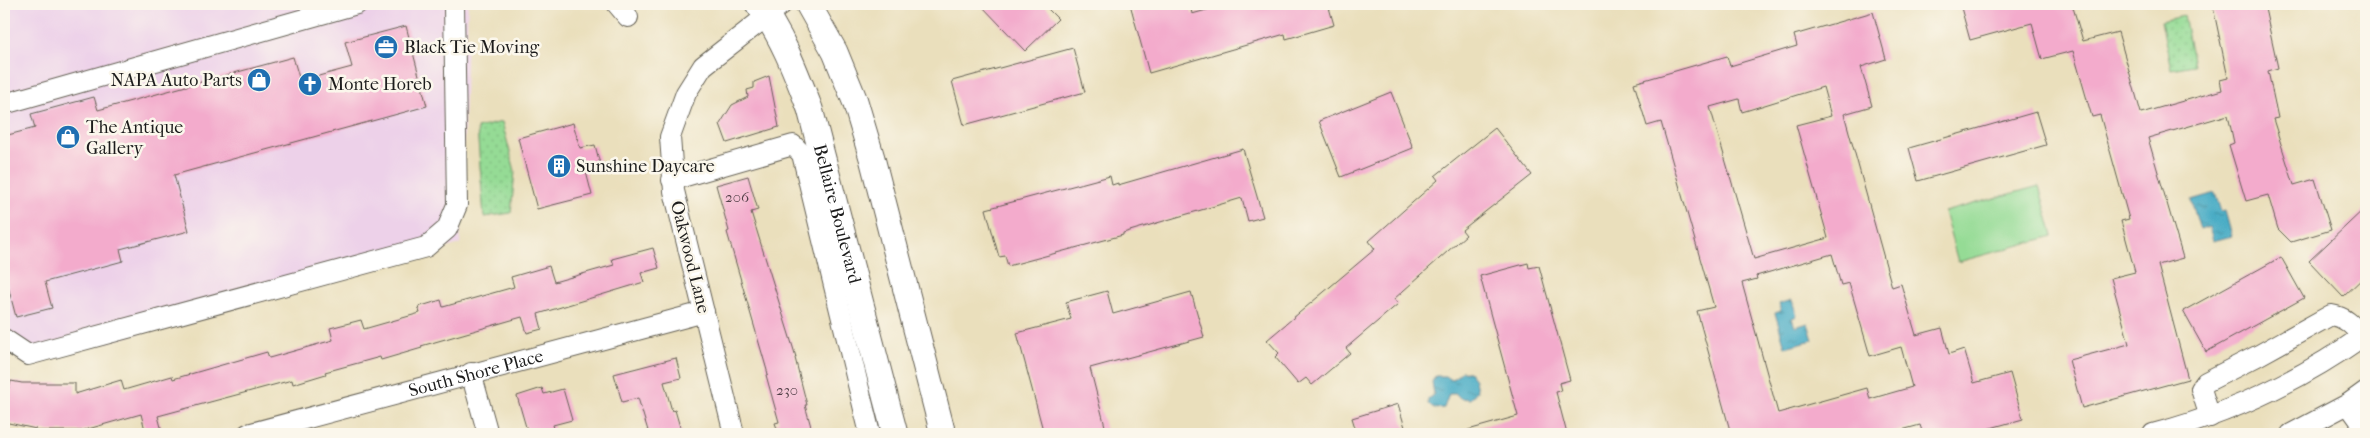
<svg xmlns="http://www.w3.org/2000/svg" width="2370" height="438" font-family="'IM FELL French Canon',serif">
<defs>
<pattern id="green-dots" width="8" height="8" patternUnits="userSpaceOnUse" patternTransform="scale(1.25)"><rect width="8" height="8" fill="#95db95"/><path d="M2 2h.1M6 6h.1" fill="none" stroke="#80bb80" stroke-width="1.8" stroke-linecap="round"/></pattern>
<pattern id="water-ripples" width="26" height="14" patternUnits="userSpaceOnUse" patternTransform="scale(1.25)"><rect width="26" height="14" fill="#44aac4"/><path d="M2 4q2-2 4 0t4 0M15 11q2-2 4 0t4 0" fill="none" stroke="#388a9e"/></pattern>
</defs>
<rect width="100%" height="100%" fill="#fbf7ec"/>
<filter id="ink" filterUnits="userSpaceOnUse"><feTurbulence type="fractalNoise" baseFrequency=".02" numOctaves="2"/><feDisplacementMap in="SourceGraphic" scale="10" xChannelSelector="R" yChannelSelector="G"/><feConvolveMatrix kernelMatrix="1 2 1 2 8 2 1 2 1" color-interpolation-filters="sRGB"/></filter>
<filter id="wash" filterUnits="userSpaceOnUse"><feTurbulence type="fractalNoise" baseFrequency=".0096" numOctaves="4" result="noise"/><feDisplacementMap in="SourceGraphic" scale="20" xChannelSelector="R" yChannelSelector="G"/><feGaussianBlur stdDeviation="1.12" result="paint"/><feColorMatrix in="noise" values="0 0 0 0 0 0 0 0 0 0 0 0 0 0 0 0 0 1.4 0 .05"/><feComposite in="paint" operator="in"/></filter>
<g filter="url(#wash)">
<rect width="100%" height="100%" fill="#eadfbc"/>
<!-- built -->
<polygon fill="#edd1e9" points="4,4 468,4 460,244 32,363 4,345"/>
<!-- green -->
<g fill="url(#green-dots)" stroke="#587c58">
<polygon points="2184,16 2194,65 2171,69 2161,21"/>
<polygon points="502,122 515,171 511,213 484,217 477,128"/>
</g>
<!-- pitch -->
<polygon fill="#95db95" stroke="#587c58" points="2039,186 2053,236 1958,262 1944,212"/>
<!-- water -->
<g fill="url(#water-ripples)" stroke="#306370">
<polygon points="2215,193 2221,212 2225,211 2232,236 2213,241 2209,227 2200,230 2191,200"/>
<polygon points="1792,300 1797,316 1792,318 1795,327 1808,323 1813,340 1785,347 1775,313 1781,311 1779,304"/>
<polygon points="1462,371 1469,372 1475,380 1477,391 1470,399 1460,398 1456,394 1449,394 1444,408 1434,409 1428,404 1428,399 1434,394 1432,382 1435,376 1446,376 1452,380"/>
</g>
<g id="blocks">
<!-- building -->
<g fill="#f3abcc" fill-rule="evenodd">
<polygon points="980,4 1043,4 1058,19 1025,51"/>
<polygon points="1130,4 1190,4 1192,14 1228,4 1328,4 1334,25 1286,39 1285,34 1149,73"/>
<polygon points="1960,4 2072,4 2083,41 2118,32 2141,113 2222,90 2220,80 2228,78 2213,7 2230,4 2264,4 2278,68 2268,71 2278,118 2273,119 2294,185 2315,179 2331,230 2291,242 2278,229 2268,195 2246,201 2229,145 2234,143 2228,115 2148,138 2183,258 2158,265 2188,379 2082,408 2069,360 2129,344 2111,278 2135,272 2121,221 2129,219 2100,115 2092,117 2073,51 2042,59 2032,23 1970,40"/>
<path d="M1873 12 1886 59 1861 67 1872 106 1844 114 1892 287 1901 284 1916 335 1942 328 1949 354 1964 349 1974 383 2010 373 2023 419 1969 434H1923L1920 425 1887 434H1731L1697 311 1714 307 1661 122 1647 126 1634 83 1727 56 1730 66 1797 46 1794 35ZM1823 87 1831 116 1796 125 1828 238 1754 259 1710 107 1739 99 1742 112ZM1832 254 1841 285 1849 283 1870 356 1901 347 1912 387 1870 399 1867 388 1778 413 1742 283 1757 279 1756 276Z"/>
<polygon points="406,26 427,106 174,175 189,231 120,249 123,261 45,282 52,308 16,317 4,271 4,136 35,128 31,114 94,97 98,110 293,57 300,81 352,67 345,42"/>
<polygon points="1073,48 1085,92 964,125 952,81"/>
<polygon points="769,76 779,127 727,143 720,124 732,105 748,97 747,90 754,88 754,82"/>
<polygon points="1391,92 1413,148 1341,177 1319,121"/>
<polygon points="2036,112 2046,145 1918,181 1909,148"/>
<polygon points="573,123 580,148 595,145 600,164 585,168 592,195 537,209 518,138"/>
<polygon points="1495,128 1532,175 1462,230 1466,235 1394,299 1398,304 1346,348 1350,353 1312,385 1306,378 1298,384 1275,357 1279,353 1267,340 1375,249 1369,241 1438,180 1435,176"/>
<polygon points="1243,149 1263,217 1248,221 1242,198 1123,233 1123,235 1008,266 1005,256 999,257 986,209 1110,176 1112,185 1118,183 1118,185"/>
<polygon points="748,176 758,210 751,212 796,357 795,358 807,405 805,405 813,434 779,434 775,423 779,422 766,375 768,374 727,232 729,231 716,185"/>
<polygon points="2366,207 2366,275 2343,297 2309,261"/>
<polygon points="653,248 659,268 641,273 644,282 538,314 542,329 527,333 522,317 421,346 422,348 381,360 380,357 325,372 326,374 293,384 292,380 158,416 162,431 151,434 146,434 141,414 81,431 36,431 36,429 4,422 4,389 8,390 11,381 22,383 75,383 75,394 121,380 124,390 172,376 173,379 267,352 269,358 333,340 330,328 361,320 364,329 420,313 418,307 441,300 443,307 514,287 511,277 549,266 554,282 614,265 612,259"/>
<polygon points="2281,257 2304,298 2206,352 2183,311"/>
<polygon points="1528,263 1529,268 1539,266 1570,380 1559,383 1561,391 1556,392 1567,434 1468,434 1468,430 1518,416 1480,276"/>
<polygon points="1107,291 1113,314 1191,292 1204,337 1090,368 1107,434 1044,434 1017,333 1071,319 1066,302"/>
<polygon points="676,358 681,378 664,382 672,411 675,410 682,434 649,434 638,398 622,402 614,374"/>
<polygon points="542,388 544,394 563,389 572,420 553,425 556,434 528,434 517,396"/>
<polygon points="1398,404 1407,434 1357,434 1352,418"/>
</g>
</g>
</g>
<g filter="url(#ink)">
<use href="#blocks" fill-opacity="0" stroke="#646054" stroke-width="1"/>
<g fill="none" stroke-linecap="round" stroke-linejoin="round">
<!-- minor casing -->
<g stroke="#646054" stroke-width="22">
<g id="minor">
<polyline points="617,4 628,17"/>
<polyline points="4,104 357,4"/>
<polyline points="672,180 793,145 802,154 870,434"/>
<polyline points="4,339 28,355 426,247 447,229 457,205 454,4"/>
<polyline points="471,373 488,434"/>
<polyline points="2348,404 2366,429"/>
<path d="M2210 417 2201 389 2206 382 2259 355 2331 315C2346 317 2353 326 2363 337"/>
<path id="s1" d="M248 434 704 312"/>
<polyline points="734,434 674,191 670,137 686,93 703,66 782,4"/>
<path d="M2153 434C2230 414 2301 380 2366 334"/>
<polyline points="2291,434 2348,404 2366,391"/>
</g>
</g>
<!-- major casing -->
<g stroke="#646054" stroke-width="27">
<g id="major">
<path id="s2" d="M758 4C781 32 797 75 810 109L895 434"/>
<polyline points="808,4 835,52 855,101 872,158 943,434"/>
</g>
</g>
<!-- minor -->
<use href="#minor" stroke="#fff" stroke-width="20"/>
<!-- major -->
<use href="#major" stroke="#fff" stroke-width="25"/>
</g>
</g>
<!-- icons -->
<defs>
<g id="office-disc" transform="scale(1.25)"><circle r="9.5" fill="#1f6fb2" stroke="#fbf7ec"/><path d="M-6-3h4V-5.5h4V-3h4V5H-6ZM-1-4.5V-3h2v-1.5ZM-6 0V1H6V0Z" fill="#fff"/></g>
<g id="shop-disc" transform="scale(1.25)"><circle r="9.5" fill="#1f6fb2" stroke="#fbf7ec"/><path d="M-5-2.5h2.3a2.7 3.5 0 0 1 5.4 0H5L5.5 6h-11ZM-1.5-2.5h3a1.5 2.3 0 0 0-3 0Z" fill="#fff"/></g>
<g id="church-disc" transform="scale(1.25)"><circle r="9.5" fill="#1f6fb2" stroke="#fbf7ec"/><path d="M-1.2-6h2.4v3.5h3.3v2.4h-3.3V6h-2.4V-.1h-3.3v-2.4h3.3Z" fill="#fff"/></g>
<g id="building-disc" transform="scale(1.25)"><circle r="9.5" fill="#1f6fb2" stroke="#fbf7ec"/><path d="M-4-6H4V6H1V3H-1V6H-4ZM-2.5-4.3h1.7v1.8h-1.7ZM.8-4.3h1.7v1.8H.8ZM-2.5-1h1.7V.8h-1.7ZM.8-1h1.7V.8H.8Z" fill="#fff"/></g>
</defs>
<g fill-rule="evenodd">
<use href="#office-disc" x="386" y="47"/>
<use href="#shop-disc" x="259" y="80"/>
<use href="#church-disc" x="310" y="84"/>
<use href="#shop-disc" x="68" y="137"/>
<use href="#building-disc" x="559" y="166"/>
</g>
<g text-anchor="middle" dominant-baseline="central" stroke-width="5" stroke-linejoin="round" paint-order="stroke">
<!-- number labels -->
<g font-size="15" fill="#524048">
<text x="737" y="197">206</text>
<text x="787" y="390">230</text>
</g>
<!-- poi labels -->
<g font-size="18" fill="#1c1c1c" stroke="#fbf7ec" text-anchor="start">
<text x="404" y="47">Black Tie Moving</text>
<text x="242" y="80" text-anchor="end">NAPA Auto Parts</text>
<text x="328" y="84">Monte Horeb</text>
<text x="86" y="127">The Antique<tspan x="86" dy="21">Gallery</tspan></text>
<text x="576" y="166">Sunshine Daycare</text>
</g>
<!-- street labels -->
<g font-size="18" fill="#1c1c1c" stroke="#fbf7ec">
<text stroke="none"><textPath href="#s2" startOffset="226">Bellaire Boulevard</textPath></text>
<text transform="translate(690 257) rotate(76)">Oakwood Lane</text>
<text stroke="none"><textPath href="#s1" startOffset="236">South Shore Place</textPath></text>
</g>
</g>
<!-- margin -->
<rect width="2370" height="438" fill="none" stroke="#fbf7ec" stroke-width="20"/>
</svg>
